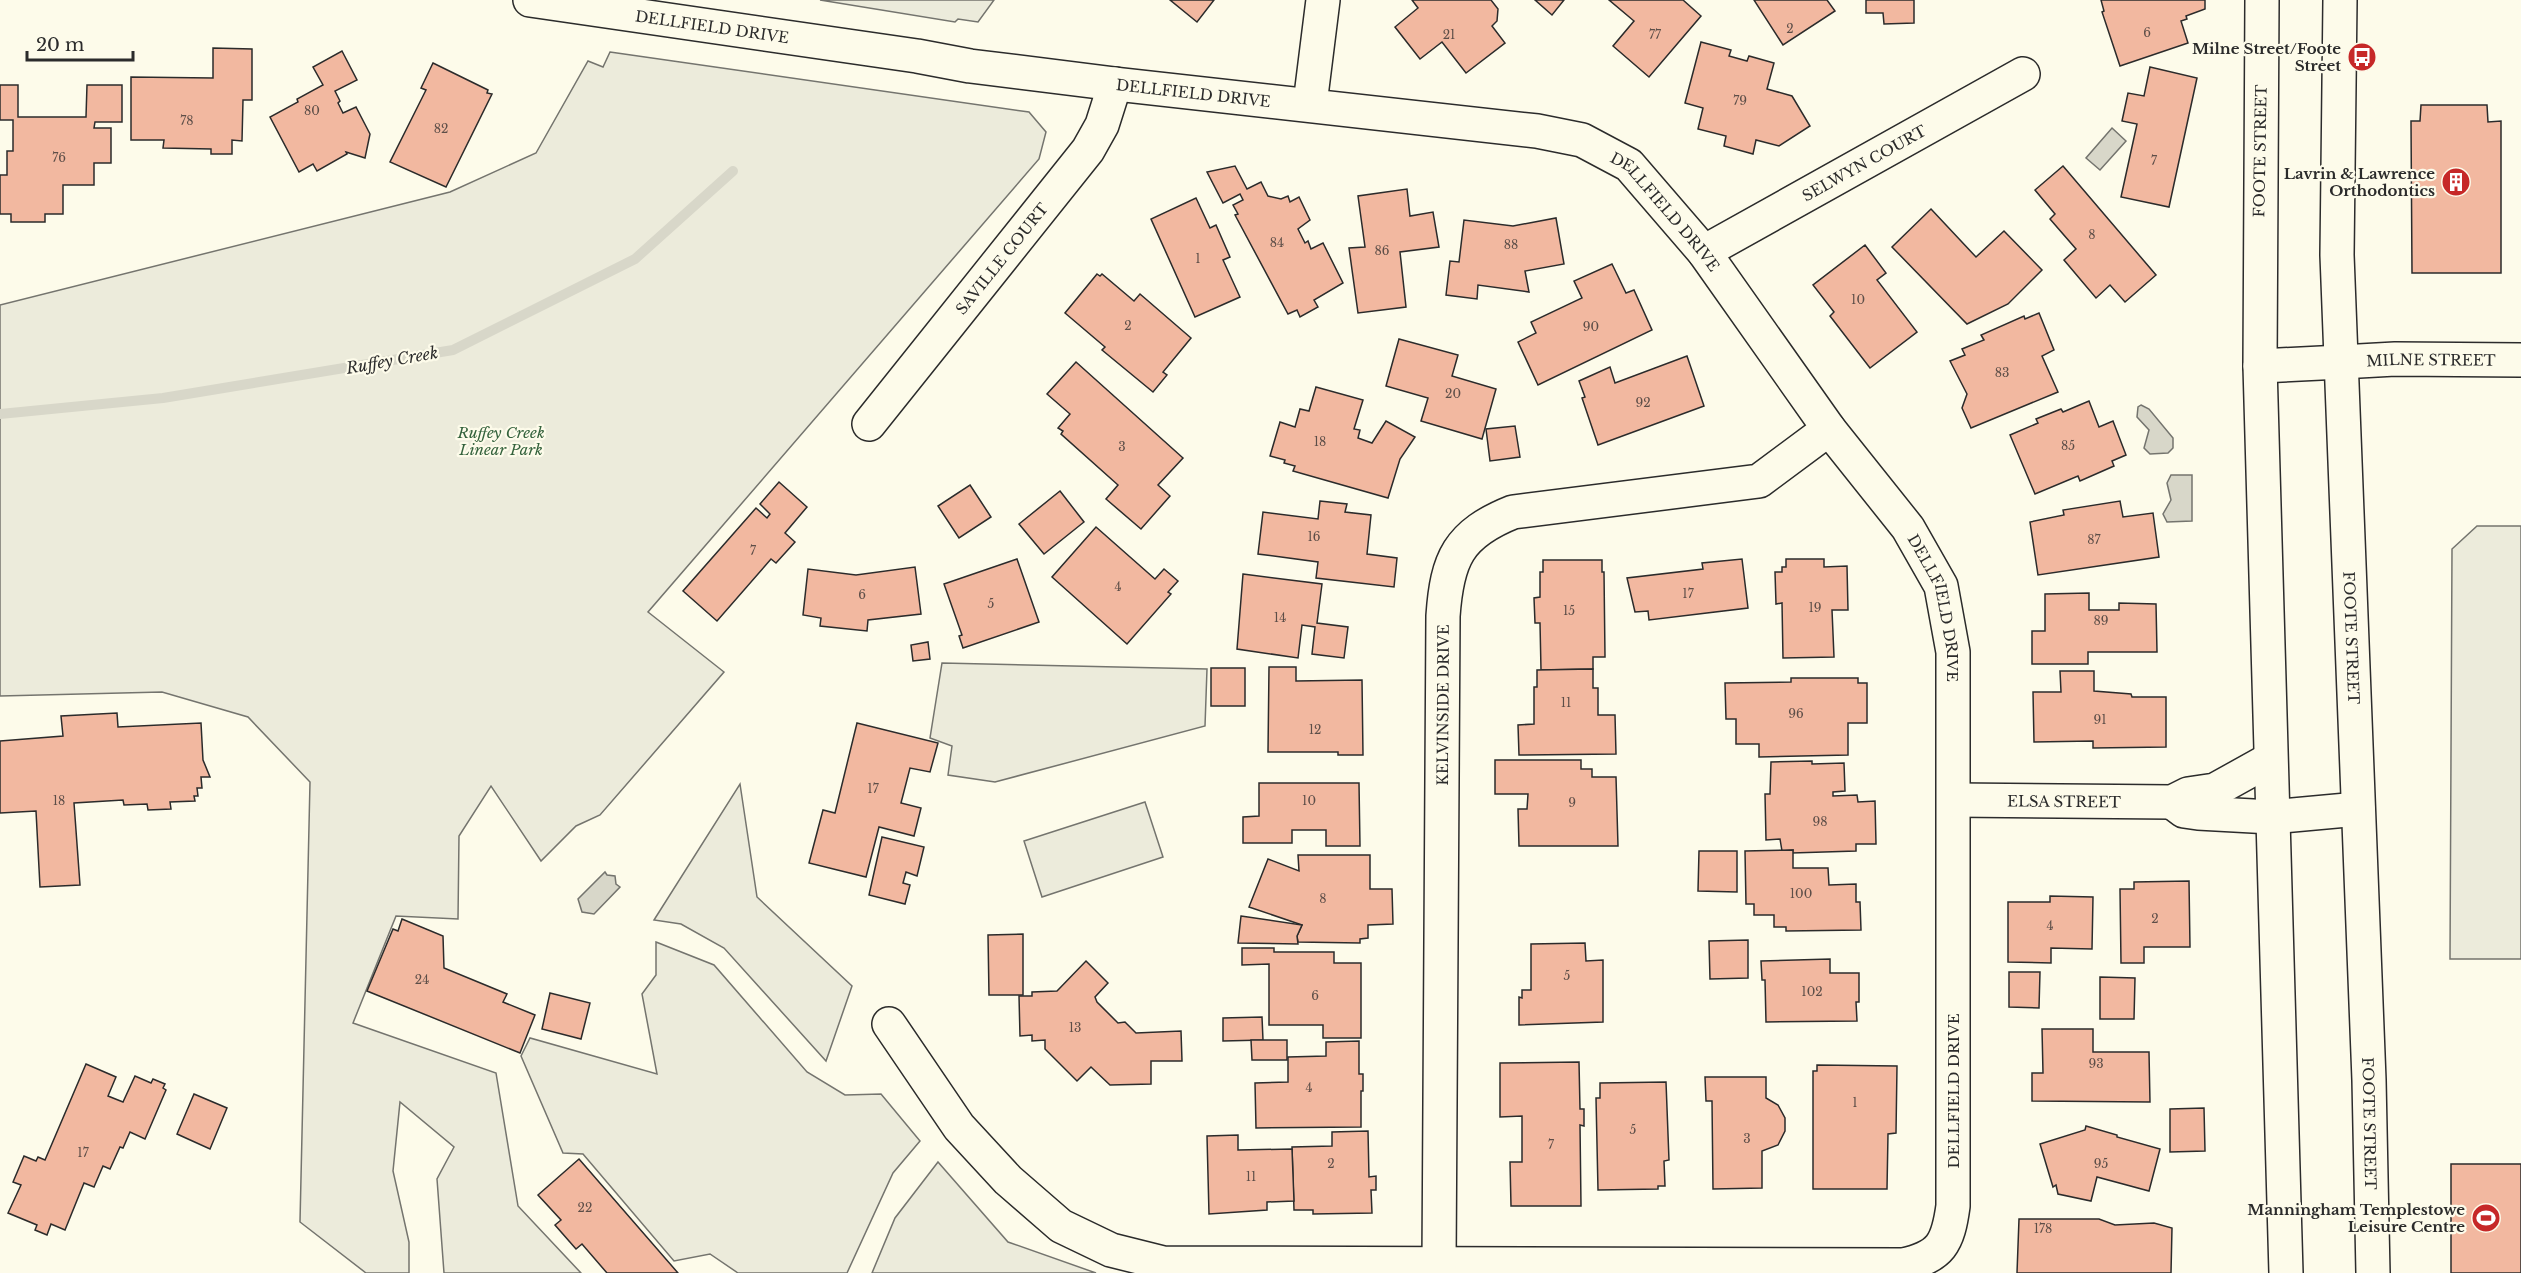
<svg xmlns="http://www.w3.org/2000/svg" width="2521" height="1273" font-family="'Libre Baskerville',serif">
<rect width="100%" height="100%" fill="#fdfbea"/>
<!-- green -->
<g fill="#ecebdb" stroke="#74746e" stroke-width="1.5">
<polygon points="820,0 994,0 978,22 958,19 955,22"/>
<polygon points="610,52 1029,112 1046,132 1039,159 648,612 724,672 600,815 576,826 541,861 491,786 459,836 458,919 396,916 353,1023 496,1073 518,1206 581,1273 444,1273 437,1179 454,1147 400,1102 393,1171 409,1242 409,1273 366,1273 300,1222 310,782 248,717 162,692 0,696 0,305 450,192 536,153 588,61 603,67"/>
<polygon points="2477,526 2521,526 2521,959 2450,959 2452,549"/>
<polygon points="942,663 1207,669 1205,726 995,782 948,775 952,746 930,738"/>
<polygon points="740,784 757,897 852,986 826,1061 724,948 681,924 654,920"/>
<polygon points="1145,802 1163,857 1042,897 1024,841"/>
<polygon points="656,942 714,965 807,1072 845,1095 881,1094 920,1141 893,1173 847,1273 738,1273 710,1254 674,1261 583,1154 563,1153 521,1056 530,1038 657,1074 642,994 656,975"/>
<polygon points="938,1162 1008,1242 1096,1273 872,1273 895,1218"/>
</g>
<!-- water -->
<g fill="#d8d7c9" stroke="#74746e" stroke-width="1.5">
<polygon points="2112,128 2126,141 2100,170 2086,158"/>
<polygon points="2141,405 2149,409 2173,438 2173,448 2168,453 2150,454 2144,448 2149,430 2137,417 2138,407"/>
<polygon points="2171,475 2192,475 2192,521 2167,522 2163,514 2171,500 2167,483"/>
<polygon points="605,872 607,875 615,876 616,884 620,887 594,914 582,912 578,899"/>
</g>
<g fill="none" stroke-linecap="round" stroke-linejoin="round">
<!-- stream -->
<polyline stroke="#d8d7c9" stroke-width="10" points="0,414 163,398 453,350 635,259 733,171"/>
</g>
<!-- building -->
<g fill="#f2b8a0" stroke="#2b2b2b" stroke-width="1.5">
<polygon points="1170,0 1214,0 1197,22"/>
<polygon points="1412,0 1491,0 1498,9 1497,21 1492,26 1505,43 1466,73 1442,42 1420,59 1395,27 1418,8"/>
<polygon points="1535,0 1564,0 1552,15"/>
<polygon points="1609,0 1683,0 1701,16 1649,77 1613,46 1634,21"/>
<polygon points="1754,0 1827,0 1835,11 1783,45"/>
<polygon points="1866,0 1914,0 1914,23 1884,24 1883,13 1866,13"/>
<polygon points="2101,0 2205,0 2205,9 2186,16 2187,19 2181,21 2188,43 2120,66 2102,12 2104,11"/>
<polygon points="1701,42 1731,50 1729,56 1747,61 1749,56 1774,63 1767,89 1792,96 1810,126 1779,146 1756,140 1753,154 1724,146 1726,136 1698,129 1703,108 1685,103"/>
<polygon points="213,48 252,49 252,100 243,100 242,141 232,140 232,154 211,154 211,149 163,148 164,140 131,140 131,77 213,78"/>
<polygon points="342,51 357,80 335,91 340,101 338,103 343,113 356,107 370,134 365,158 346,152 347,154 317,171 313,164 299,172 270,117 298,102 297,99 323,85 313,67"/>
<polygon points="433,63 488,90 487,93 492,94 446,187 390,162 426,90 421,88"/>
<polygon points="2150,67 2197,78 2169,207 2121,197 2137,124 2122,121 2128,93 2144,96"/>
<polygon points="0,85 18,85 18,117 86,117 87,85 122,85 122,122 95,122 94,128 111,128 111,163 94,163 94,185 63,185 63,214 45,214 45,222 11,222 11,214 0,214 0,175 7,175 7,151 13,151 13,120 0,120"/>
<polygon points="2421,105 2487,105 2488,122 2501,121 2501,273 2412,273 2411,121 2420,121"/>
<polygon points="1235,166 1247,189 1261,182 1268,196 1281,199 1288,196 1290,202 1299,197 1310,220 1298,229 1305,243 1308,241 1311,249 1323,243 1343,283 1314,300 1318,307 1300,317 1297,310 1288,314 1235,215 1238,214 1233,205 1243,200 1240,194 1223,203 1207,172"/>
<polygon points="2063,166 2156,275 2125,302 2110,285 2096,298 2064,260 2076,249 2050,219 2055,214 2035,190"/>
<polygon points="1407,189 1410,216 1433,212 1439,247 1400,252 1406,307 1358,313 1349,248 1365,247 1358,196"/>
<polygon points="1196,198 1210,228 1216,225 1230,257 1223,260 1240,297 1195,317 1151,219"/>
<polygon points="1931,209 1976,257 2004,231 2042,270 2008,304 1967,324 1892,247"/>
<polygon points="1556,218 1564,264 1525,271 1529,292 1478,285 1477,299 1446,295 1450,261 1459,262 1464,220 1513,226"/>
<polygon points="1865,245 1886,273 1877,280 1917,332 1870,368 1830,316 1834,312 1813,285"/>
<polygon points="1612,264 1626,293 1634,290 1652,330 1538,385 1518,342 1536,333 1531,322 1582,298 1574,281"/>
<polygon points="1097,274 1100,276 1102,274 1134,301 1140,294 1191,338 1163,372 1167,375 1153,392 1102,350 1105,347 1065,313"/>
<polygon points="2039,313 2054,350 2042,356 2058,392 1971,428 1962,408 1967,394 1950,361 1965,355 1962,349 1984,340 1981,335 2024,316 2025,319"/>
<polygon points="1399,339 1458,355 1452,376 1496,389 1482,439 1421,421 1428,398 1386,386"/>
<polygon points="1687,356 1704,406 1598,445 1582,398 1585,397 1579,381 1610,367 1615,383"/>
<polygon points="1076,362 1183,458 1158,485 1170,496 1141,529 1106,499 1118,485 1061,434 1063,431 1058,428 1070,414 1047,394"/>
<polygon points="1316,387 1363,400 1354,429 1360,430 1358,438 1372,443 1386,421 1415,437 1400,459 1388,498 1293,471 1295,466 1284,463 1285,460 1270,456 1280,422 1295,427 1300,409 1309,411"/>
<polygon points="2089,401 2099,427 2113,421 2126,455 2112,461 2114,466 2080,481 2078,476 2035,494 2010,435 2038,423 2036,419 2061,409 2063,412"/>
<polygon points="1515,426 1520,457 1490,461 1486,429"/>
<polygon points="779,482 807,507 785,533 795,542 776,563 771,559 717,621 683,591 756,508 767,518 770,514 760,504"/>
<polygon points="970,485 991,517 959,538 938,506"/>
<polygon points="1060,491 1084,522 1044,554 1019,524"/>
<polygon points="1320,501 1347,504 1345,512 1371,515 1367,554 1397,558 1394,587 1316,578 1318,562 1258,554 1263,512 1318,519"/>
<polygon points="2120,501 2123,517 2153,513 2159,557 2038,575 2030,522 2064,515 2063,510"/>
<polygon points="1096,527 1155,579 1164,569 1178,581 1168,592 1171,594 1127,644 1052,577"/>
<polygon points="1017,559 1039,622 963,648 959,636 962,635 944,584"/>
<polygon points="1742,559 1748,608 1649,620 1648,611 1635,612 1627,578 1703,569 1702,563"/>
<polygon points="1786,559 1824,559 1824,567 1847,566 1848,610 1832,610 1834,657 1783,658 1782,603 1776,604 1775,572 1782,572 1782,567 1786,567"/>
<polygon points="1543,560 1602,560 1602,572 1604,572 1605,657 1593,657 1593,669 1541,670 1540,623 1535,623 1534,598 1540,597 1540,572 1543,572"/>
<polygon points="915,567 921,614 868,620 867,631 820,626 821,618 803,615 808,569 856,575"/>
<polygon points="1243,574 1322,584 1317,623 1348,627 1344,658 1312,654 1315,627 1302,625 1298,658 1237,649"/>
<polygon points="2089,593 2089,610 2119,610 2119,603 2156,604 2157,652 2088,652 2088,664 2032,664 2032,631 2045,631 2045,594"/>
<polygon points="928,642 930,659 913,661 911,645"/>
<polygon points="1269,667 1296,667 1296,681 1362,680 1363,755 1338,755 1338,752 1268,752"/>
<rect x="1211" y="668" width="34" height="38"/>
<polygon points="1593,669 1593,688 1598,688 1598,715 1615,715 1616,754 1519,755 1518,725 1534,724 1534,687 1537,687 1537,670"/>
<polygon points="2060,671 2094,671 2094,691 2131,694 2132,697 2166,697 2166,747 2093,748 2093,741 2034,742 2033,692 2061,692"/>
<polygon points="1791,678 1858,678 1858,683 1867,683 1867,723 1848,723 1848,755 1759,757 1759,744 1736,744 1736,719 1726,719 1725,683 1791,682"/>
<polygon points="117,713 118,727 201,723 203,760 210,777 201,777 202,788 197,788 198,796 194,796 195,801 170,802 171,809 148,810 147,804 124,805 123,800 74,803 80,885 40,887 36,811 0,813 0,741 63,736 61,716"/>
<polygon points="857,723 938,743 930,772 910,768 901,803 921,808 914,836 879,827 866,877 809,863 823,810 835,813"/>
<polygon points="1495,760 1581,760 1581,769 1592,769 1592,777 1616,777 1618,846 1519,846 1518,809 1527,809 1528,794 1495,794"/>
<polygon points="1812,761 1812,764 1844,763 1845,791 1833,792 1833,796 1857,795 1858,802 1875,801 1876,844 1856,844 1856,851 1792,853 1793,850 1782,851 1780,839 1766,840 1765,794 1770,794 1771,762"/>
<polygon points="1259,783 1359,783 1360,846 1326,846 1326,830 1292,830 1292,843 1243,843 1243,817 1259,816"/>
<polygon points="882,837 924,847 917,876 906,872 903,883 910,885 905,904 869,895"/>
<polygon points="1793,850 1793,868 1828,868 1829,885 1856,884 1856,902 1860,902 1861,930 1786,931 1786,927 1774,927 1774,915 1754,915 1754,904 1746,904 1745,851"/>
<polygon points="1699,851 1737,851 1737,892 1698,891"/>
<polygon points="1298,855 1370,855 1370,889 1392,889 1393,924 1368,925 1368,938 1360,939 1360,943 1298,942 1297,936 1302,925 1249,907 1268,859 1299,871"/>
<polygon points="2189,881 2190,947 2144,947 2144,963 2121,963 2120,889 2134,889 2134,882"/>
<polygon points="2050,896 2093,897 2092,949 2051,948 2051,963 2008,962 2008,902 2050,902"/>
<polygon points="1241,916 1302,925 1297,936 1298,944 1238,943"/>
<polygon points="402,919 443,936 444,968 507,994 503,1002 535,1015 520,1053 367,991 393,929 398,931"/>
<polygon points="1023,934 1023,995 989,995 988,935"/>
<polygon points="1748,940 1748,978 1710,979 1709,941"/>
<polygon points="1585,943 1586,961 1603,960 1603,1022 1519,1025 1519,997 1522,998 1522,990 1531,990 1531,944"/>
<polygon points="1242,948 1274,948 1274,952 1334,952 1334,963 1361,963 1361,1038 1323,1038 1323,1025 1269,1025 1269,964 1242,965"/>
<polygon points="1830,959 1830,973 1859,973 1859,1002 1856,1002 1857,1021 1766,1022 1765,980 1762,980 1761,961"/>
<polygon points="1086,961 1108,983 1095,997 1097,1002 1118,1023 1125,1022 1136,1033 1181,1031 1182,1061 1151,1061 1151,1084 1110,1085 1091,1067 1077,1081 1045,1049 1045,1040 1032,1041 1032,1035 1020,1036 1019,996 1032,996 1032,992 1057,991"/>
<polygon points="2009,972 2040,972 2039,1008 2009,1007"/>
<polygon points="2100,977 2135,978 2134,1019 2100,1019"/>
<polygon points="550,993 590,1003 581,1039 542,1029"/>
<polygon points="1262,1017 1263,1040 1223,1041 1223,1018"/>
<polygon points="2042,1029 2093,1029 2093,1052 2149,1052 2150,1102 2032,1101 2032,1073 2043,1073"/>
<polygon points="1251,1040 1287,1040 1287,1060 1252,1060"/>
<polygon points="1359,1041 1359,1074 1363,1074 1363,1091 1361,1091 1361,1127 1256,1128 1255,1083 1288,1082 1288,1057 1326,1056 1326,1042"/>
<polygon points="1579,1062 1580,1109 1584,1109 1584,1126 1580,1125 1581,1206 1511,1206 1510,1162 1522,1162 1522,1116 1500,1117 1500,1063"/>
<polygon points="86,1064 116,1077 108,1096 123,1102 135,1076 151,1083 153,1079 165,1084 163,1088 166,1090 145,1139 130,1132 123,1148 120,1147 110,1169 103,1166 94,1187 84,1183 65,1230 51,1224 47,1235 35,1230 37,1225 8,1213 21,1185 13,1182 24,1156 36,1161 38,1157 45,1160"/>
<polygon points="1817,1065 1897,1066 1896,1133 1888,1134 1887,1189 1813,1189 1813,1071 1817,1071"/>
<polygon points="1705,1077 1766,1077 1766,1098 1778,1105 1785,1118 1785,1131 1778,1145 1762,1151 1762,1188 1713,1189 1712,1101 1706,1101"/>
<polygon points="1666,1082 1669,1160 1664,1161 1665,1186 1658,1186 1658,1189 1598,1190 1596,1098 1600,1098 1600,1083"/>
<polygon points="194,1094 227,1108 210,1149 177,1134"/>
<polygon points="2204,1108 2205,1151 2170,1152 2170,1109"/>
<polygon points="2086,1126 2117,1135 2117,1137 2160,1149 2149,1191 2097,1177 2091,1201 2058,1194 2056,1185 2053,1187 2040,1144 2085,1130"/>
<polygon points="1368,1131 1369,1177 1376,1176 1376,1190 1371,1190 1372,1213 1313,1214 1313,1210 1294,1210 1292,1147 1332,1146 1332,1132"/>
<polygon points="1238,1135 1238,1150 1292,1149 1294,1201 1267,1202 1267,1210 1209,1214 1207,1136"/>
<polygon points="579,1159 678,1273 607,1273 582,1244 576,1249 555,1225 561,1220 538,1195"/>
<rect x="2451" y="1164" width="70" height="109"/>
<polygon points="2019,1219 2099,1219 2115,1225 2154,1223 2172,1228 2171,1273 2017,1273"/>
</g>
<g fill="none" stroke-linecap="round" stroke-linejoin="round">
<!-- minor casing -->
<g stroke="#2b2b2b" stroke-width="36">
<g id="minor">
<path id="s1" d="M530 0 917 56 970 66 1115 84 1537 131 1582 140 1629 165 1704 252 1829 429 1908 528 1941 586 1953 652V1206C1948 1243 1941 1257 1903 1265L1163 1263 1111 1250 1061 1226 1008 1180 959 1127 889 1024"/>
<polyline points="1310,104 1323,0"/>
<path id="s2" d="M1704 252 2023 74"/>
<path id="s3" d="M2341 362 2395 359 2521 360"/>
<path id="s4" d="M869 424 1088 150 1102 125 1115 84"/>
<path id="s5" d="M1954 800 2172 802 2188 794 2215 790 2269 760"/>
<polyline points="2172,802 2184,811 2198,813 2271,817 2358,809"/>
<path id="s6" d="M1439 1265 1443 616C1447 559 1458 534 1513 512L1759 481 1829 429"/>
</g>
</g>
<!-- major casing -->
<g stroke="#2b2b2b" stroke-width="36">
<g id="major">
<polyline points="2262,0 2260,366 2286,1273"/>
<path id="s7" d="M2340 0 2337 255 2369 1080 2373 1273"/>
<polyline points="2260,366 2341,362"/>
</g>
</g>
<!-- minor -->
<use href="#minor" stroke="#fdfbea" stroke-width="33"/>
<!-- major -->
<use href="#major" stroke="#fdfbea" stroke-width="33"/>
</g>
<!-- icons -->
<defs>
<g id="bus-disc" transform="scale(1.5)"><circle r="9.5" fill="#c62828" stroke="#fdfbea"/><path d="M-5-6H5V4H4V6H2V4H-2V6H-4V4H-5ZM-3.5-4V0h7V-4ZM-3.5 1.2v1.5H-2V1.2ZM2 1.2v1.5H3.5V1.2Z" fill="#fff"/></g>
<g id="building-disc" transform="scale(1.5)"><circle r="9.5" fill="#c62828" stroke="#fdfbea"/><path d="M-4-6H4V6H1V3H-1V6H-4ZM-2.5-4.3h1.7v1.8h-1.7ZM.8-4.3h1.7v1.8H.8ZM-2.5-1h1.7V.8h-1.7ZM.8-1h1.7V.8H.8Z" fill="#fff"/></g>
<g id="stadium-disc" transform="scale(1.5)"><circle r="9.5" fill="#c62828" stroke="#fdfbea"/><path d="M0-5a6.5 5 0 1 0 0 10a6.5 5 0 1 0 0-10ZM-3.5-1.8h7v3.6h-7Z" fill="#fff"/></g>
</defs>
<g fill-rule="evenodd">
<use href="#bus-disc" x="2362" y="57"/>
<use href="#building-disc" x="2456" y="182"/>
<use href="#stadium-disc" x="2486" y="1218"/>
</g>
<g text-anchor="middle" dominant-baseline="central" stroke-width="4.5" stroke-linejoin="round" paint-order="stroke">
<!-- number labels -->
<g font-size="12" fill="#5d4e48">
<text x="1790" y="28">2</text>
<text x="2147" y="32">6</text>
<text x="1449" y="34">21</text>
<text x="1655" y="34">77</text>
<text x="1740" y="100">79</text>
<text x="312" y="110">80</text>
<text x="187" y="120">78</text>
<text x="441" y="128">82</text>
<text x="59" y="157">76</text>
<text x="2154" y="160">7</text>
<text x="2092" y="234">8</text>
<text x="1277" y="242">84</text>
<text x="1511" y="244">88</text>
<text x="1382" y="250">86</text>
<text x="1198" y="258">1</text>
<text x="1858" y="299">10</text>
<text x="1128" y="325">2</text>
<text x="1591" y="326">90</text>
<text x="2002" y="372">83</text>
<text x="1453" y="393">20</text>
<text x="1643" y="402">92</text>
<text x="1320" y="441">18</text>
<text x="2068" y="445">85</text>
<text x="1122" y="446">3</text>
<text x="1314" y="536">16</text>
<text x="2094" y="539">87</text>
<text x="753" y="550">7</text>
<text x="1118" y="586">4</text>
<text x="1688" y="593">17</text>
<text x="862" y="594">6</text>
<text x="991" y="603">5</text>
<text x="1815" y="607">19</text>
<text x="1569" y="610">15</text>
<text x="1280" y="617">14</text>
<text x="2101" y="620">89</text>
<text x="1566" y="702">11</text>
<text x="1796" y="713">96</text>
<text x="2100" y="719">91</text>
<text x="1315" y="729">12</text>
<text x="873" y="788">17</text>
<text x="59" y="800">18</text>
<text x="1309" y="800">10</text>
<text x="1572" y="802">9</text>
<text x="1820" y="821">98</text>
<text x="1801" y="893">100</text>
<text x="1323" y="898">8</text>
<text x="2155" y="918">2</text>
<text x="2050" y="925">4</text>
<text x="1567" y="975">5</text>
<text x="422" y="979">24</text>
<text x="1812" y="991">102</text>
<text x="1315" y="995">6</text>
<text x="1075" y="1027">13</text>
<text x="2096" y="1063">93</text>
<text x="1309" y="1087">4</text>
<text x="1855" y="1102">1</text>
<text x="1633" y="1129">5</text>
<text x="1747" y="1138">3</text>
<text x="1551" y="1144">7</text>
<text x="83" y="1152">17</text>
<text x="1331" y="1163">2</text>
<text x="2101" y="1163">95</text>
<text x="1251" y="1176">11</text>
<text x="585" y="1207">22</text>
<text x="2043" y="1228">178</text>
</g>
<!-- street labels -->
<g font-size="15" fill="#2b2b2b" stroke="#fdfbea">
<text stroke="none"><textPath href="#s1" startOffset="184">DELLFIELD DRIVE</textPath></text>
<text stroke="none"><textPath href="#s1" startOffset="670">DELLFIELD DRIVE</textPath></text>
<text transform="translate(2260 151) rotate(-89)">FOOTE STREET</text>
<text stroke="none"><textPath href="#s2" startOffset="183">SELWYN COURT</textPath></text>
<text stroke="none"><textPath href="#s1" startOffset="1173">DELLFIELD DRIVE</textPath></text>
<text stroke="none"><textPath href="#s4" startOffset="212">SAVILLE COURT</textPath></text>
<text stroke="none"><textPath href="#s3" startOffset="90">MILNE STREET</textPath></text>
<text stroke="none"><textPath href="#s1" startOffset="1659">DELLFIELD DRIVE</textPath></text>
<text stroke="none"><textPath href="#s7" startOffset="638">FOOTE STREET</textPath></text>
<text stroke="none"><textPath href="#s6" startOffset="560">KELVINSIDE DRIVE</textPath></text>
<text stroke="none"><textPath href="#s5" startOffset="110">ELSA STREET</textPath></text>
<text transform="translate(1953 1091) rotate(-90)">DELLFIELD DRIVE</text>
<text stroke="none"><textPath href="#s7" startOffset="1124">FOOTE STREET</textPath></text>
</g>
<!-- poi labels -->
<g font-size="15" font-weight="bold" fill="#2b2b2b" stroke="#fdfbea" text-anchor="end">
<text x="2341" y="48">Milne Street/Foote<tspan x="2341" dy="17">Street</tspan></text>
<text x="2435" y="173">Lavrin &amp; Lawrence<tspan x="2435" dy="17">Orthodontics</tspan></text>
<text x="2465" y="1209">Manningham Templestowe<tspan x="2465" dy="17">Leisure Centre</tspan></text>
</g>
<!-- park labels -->
<g font-size="15" font-style="italic" fill="#34623c" stroke="#fdfbea">
<text x="501" y="432">Ruffey Creek<tspan x="501" dy="17">Linear Park</tspan></text>
</g>
<!-- water labels -->
<g font-size="16" font-style="italic" fill="#2b2b2b" stroke="#fdfbea">
<text transform="translate(392 360) rotate(-10)">Ruffey Creek</text>
</g>
</g>
<!-- scale -->
<path d="M27 51v9h106v-9" fill="none" stroke="#2b2b2b" stroke-width="3"/>
<text x="36" y="51" font-size="18" fill="#2b2b2b" stroke="#fdfbea" stroke-width="4.5" paint-order="stroke">20 m</text>
</svg>
